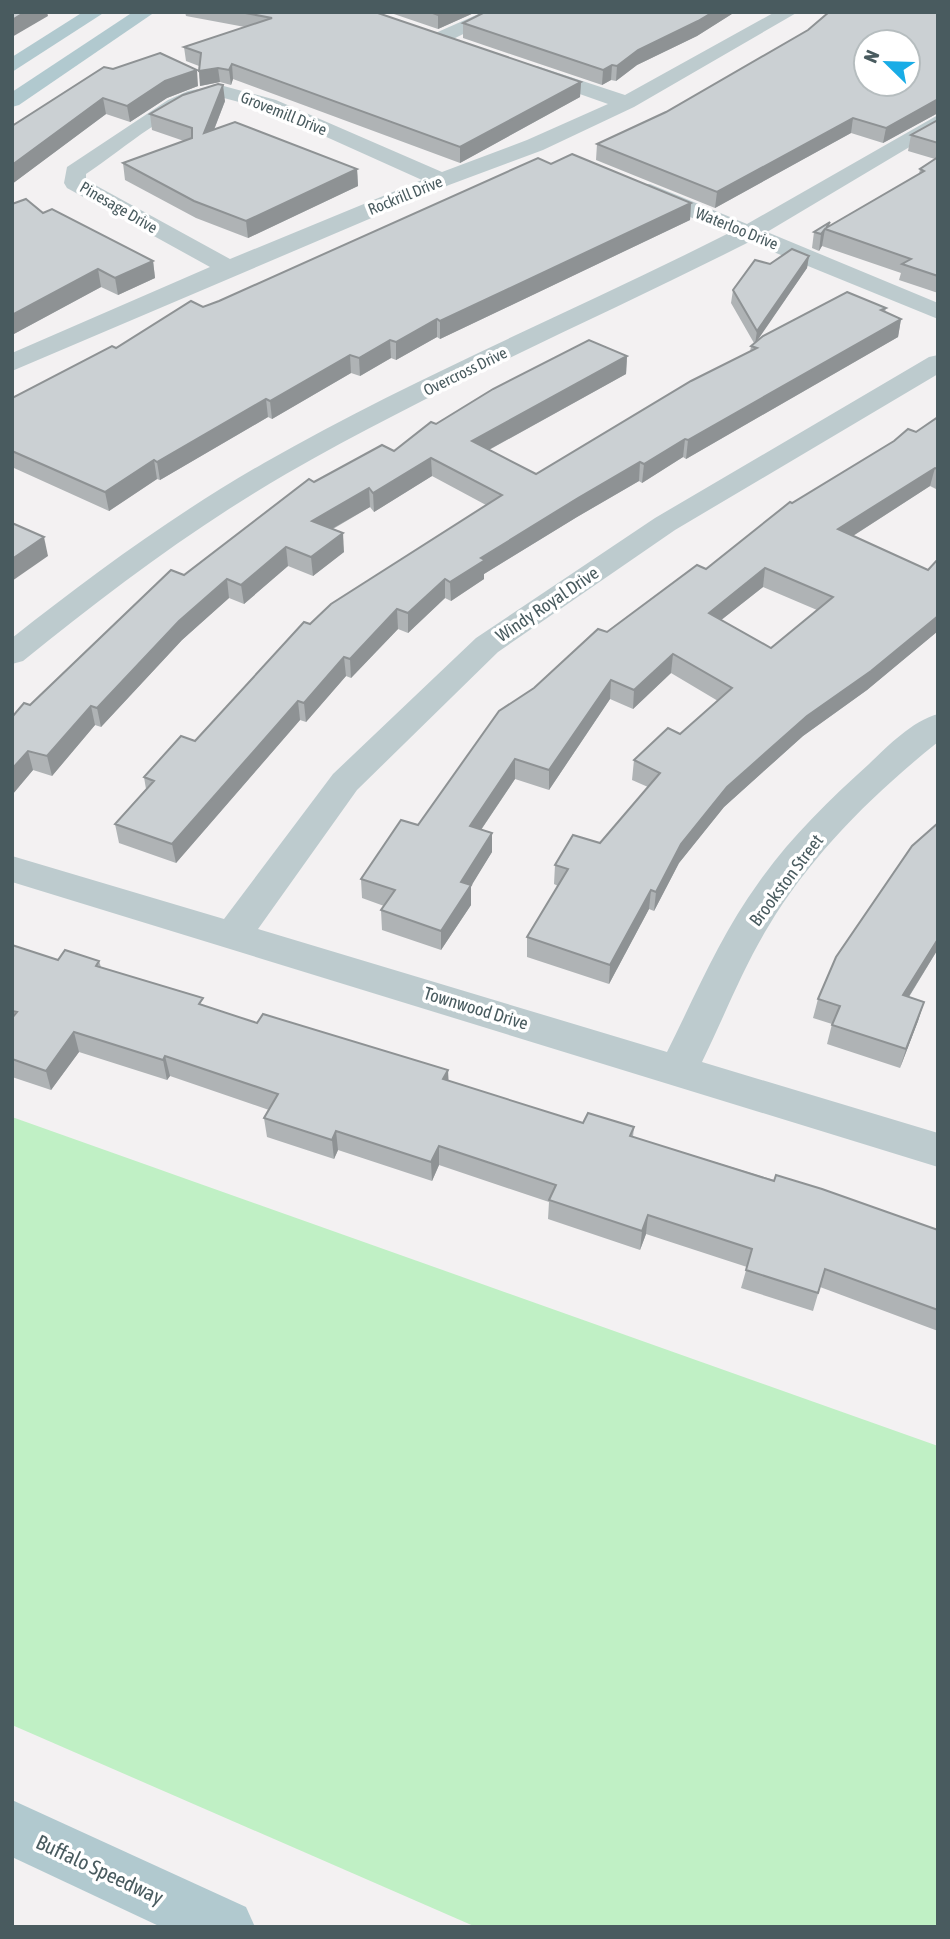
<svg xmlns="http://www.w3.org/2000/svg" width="950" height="1939" font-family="'Asap Condensed',sans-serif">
<rect width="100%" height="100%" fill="#f3f1f2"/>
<!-- green -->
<polygon fill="#c0f0c5" points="12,1117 938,1446 938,1927 476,1927 12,1725"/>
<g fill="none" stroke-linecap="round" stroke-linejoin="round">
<!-- minor -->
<g fill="#bdcbce" fill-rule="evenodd">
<polygon points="483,12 508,12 445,43 431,43 428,39 431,35"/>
<path d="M775 12H798L634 107 543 150 449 185 12 371V353L210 267 67 188 64 183 67 167 168 100 188 91 220 85 276 100 442 172 527 140 608 104 523 74 520 70 523 66H537L625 95ZM220 97 262 108 422 180 230 259 86 180V174C127 147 170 105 220 97Z"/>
<path d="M938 115V130L767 232 938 303V319L749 242C595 320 435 388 286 474 193 528 107 593 23 661L12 664V638C93 574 175 514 264 463 414 377 575 311 729 233L634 194 631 189 634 184H650L747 224Z"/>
<path d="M938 355V374L675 530 498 652 357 790 258 929 667 1052C696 994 721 934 759 882 790 838 829 800 869 764 888 746 912 721 938 714V742C873 794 811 855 768 927 742 970 724 1017 702 1062L938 1133V1167L12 882V856L224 919 333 774 476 638 655 518 929 357Z"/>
</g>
<!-- major -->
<g fill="#b1c9cf" fill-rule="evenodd">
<polygon points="83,12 105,12 12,72 12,57"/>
<polygon points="133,12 155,12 19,105 12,107 12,92"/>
<polygon points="12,1800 246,1907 255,1927 161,1927 12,1857"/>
</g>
</g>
<!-- wall -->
<g fill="#afb3b5" fill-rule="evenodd">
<polygon points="185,12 375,12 581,82 580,97 460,163 233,79 231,85 220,82 200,86 199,66 186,61 184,47 245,27 186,16"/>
<polygon points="388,12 476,12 438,29"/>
<polygon points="485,12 735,12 697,36 637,65 616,81 611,80 602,85 463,38 463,23"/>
<polygon points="938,12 938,113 883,143 851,133 715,208 596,160 597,144 666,112 808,30"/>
<polygon points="104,67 198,86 167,98 130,122 106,114 12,184 12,126"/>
<polygon points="225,101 214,130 357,169 358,186 248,238 196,218 125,180 123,163 184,141 152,130 150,114"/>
<polygon points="938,120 938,293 899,280 901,273 822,246 819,251 812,248 814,232 829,226 919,174 920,169 935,159 908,151 911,135"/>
<polygon points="551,164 691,203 690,220 440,339 437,337 396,360 391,358 360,376 351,373 272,419 268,417 160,480 157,479 109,511 14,468 12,469 12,398 203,307 219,301"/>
<polygon points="12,204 43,213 153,261 155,278 118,295 101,287 12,335"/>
<polygon points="809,256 807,268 757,340 886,308 885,312 901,319 898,337 686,459 683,457 642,483 639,481 577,517 484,574 484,579 451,601 445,598 408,633 398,629 351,678 346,676 306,722 300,720 176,863 119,843 115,824 146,789 144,777 195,741 310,624 486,505 432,476 374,512 370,507 333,529 344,552 313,576 288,566 244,604 229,598 182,640 101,727 95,725 52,776 33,770 12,795 30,705 184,575 314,482 394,451 436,424 627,356 626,374 489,450 536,474 750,352 751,346 754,343 731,303 733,290 770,264"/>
<path d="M938 417V490L930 486 853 536 928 570 938 559V631L867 690 803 736 724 807 679 863 654 911 649 909 609 984 527 957V937L558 886 554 884 555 865 600 843 648 787 632 780 634 760 680 734 718 701 671 673 633 709 610 699 549 790 515 779 481 830 492 852 471 885V905L441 950 382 930 381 910 384 906 362 898 361 879 418 825 534 688 607 632 706 569 792 503 916 432ZM763 587 817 610 771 648 721 620Z"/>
<polygon points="938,823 938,949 909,997 924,1002 918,1021 900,1068 827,1044 832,1024 813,1018 818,999"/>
<polygon points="12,945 58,960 99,961 101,967 205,1006 257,1023 583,1123 634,1127 633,1137 938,1230 938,1331 820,1287 813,1311 741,1288 747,1267 646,1234 640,1250 548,1219 549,1202 439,1165 432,1181 338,1150 334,1159 267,1137 264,1118 269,1110 170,1076 167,1080 79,1052 51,1090 12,1077"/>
</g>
<!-- shaded-wall -->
<g fill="#8e9294">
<polygon points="25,12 47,12 48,16 12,37 12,20"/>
<polygon points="444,12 476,12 438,29 438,15"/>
<polygon points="713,12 735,12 697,36 637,65 616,81 617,66 638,50"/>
<polygon points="232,64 233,79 231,85 229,70"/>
<polygon points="612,65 611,80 602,85 603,70"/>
<polygon points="218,68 220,82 200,86 199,71"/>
<polygon points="197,70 198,86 167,98 130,122 127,106 165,81"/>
<polygon points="581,82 580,97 460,163 460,147"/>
<polygon points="223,85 225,101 206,150 204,133"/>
<polygon points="103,98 106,114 12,184 12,165"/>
<polygon points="938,99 938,113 883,143 886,128"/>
<polygon points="853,118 851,133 715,208 717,192"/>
<polygon points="357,169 358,186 248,238 246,221"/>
<polygon points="691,203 690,220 440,339 440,321"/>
<polygon points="825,229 822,246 819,251 821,234"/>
<polygon points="809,256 807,268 755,344 757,331"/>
<polygon points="153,261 155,278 118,295 115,278"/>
<polygon points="98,269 101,287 12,335 12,315"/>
<polygon points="437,319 437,337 396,360 396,342"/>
<polygon points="901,319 898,337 686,459 688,440"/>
<polygon points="390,340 391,358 360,376 359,358"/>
<polygon points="350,355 351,373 272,419 270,401"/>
<polygon points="627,356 626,374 472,459 472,441"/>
<polygon points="266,399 268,417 160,480 157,462"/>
<polygon points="685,439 683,457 642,483 644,464"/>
<polygon points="431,458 432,476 374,512 373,493"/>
<polygon points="154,460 157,479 109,511 105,492"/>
<polygon points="640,462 639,481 577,517 484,574 484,579 451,601 450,582 481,558 578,498"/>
<polygon points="935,468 930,486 834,548 838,529"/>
<polygon points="369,488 370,507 314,539 312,521"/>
<polygon points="343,533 344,552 313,576 311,557"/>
<polygon points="44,537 48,556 12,581 12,559"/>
<polygon points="286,547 288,566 244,604 241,585"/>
<polygon points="765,568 763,587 706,632 709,613"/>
<polygon points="227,579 229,598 182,640 101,727 97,708 179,621"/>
<polygon points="445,579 445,598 408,633 408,613"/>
<polygon points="397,609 398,629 351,678 350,659"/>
<polygon points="938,616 938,631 867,690 803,736 724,807 679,863 654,911 656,892 681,844 727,787 807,716"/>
<polygon points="673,654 671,673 633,709 634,690"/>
<polygon points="344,657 346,676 306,722 304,703"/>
<polygon points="611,680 610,699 549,790 549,770"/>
<polygon points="298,701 300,720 176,863 172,844"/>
<polygon points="91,706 95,725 52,776 47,756"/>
<polygon points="28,751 33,770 12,795 12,769"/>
<polygon points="515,759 515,779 470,846 470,826"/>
<polygon points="492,833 492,852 470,888 471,885 471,905 441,950 441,931 461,882"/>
<polygon points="651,890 649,909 609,984 610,965"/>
<polygon points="938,939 938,949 898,1014 903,995"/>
<polygon points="924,1002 918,1021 900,1068 906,1049"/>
<polygon points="74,1032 79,1052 51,1090 46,1071"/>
<polygon points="165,1056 170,1076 167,1080 163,1060"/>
<polygon points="448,1070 449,1089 443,1079"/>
<polygon points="336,1131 338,1150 334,1159 332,1140"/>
<polygon points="439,1146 439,1165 432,1181 431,1162"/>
<polygon points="648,1215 646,1234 640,1250 642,1231"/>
</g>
<!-- building -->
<g fill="#cbd0d3" stroke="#8e9294" stroke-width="2" fill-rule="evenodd">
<polygon points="12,12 25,12 12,20"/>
<polygon points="240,12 375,12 581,82 460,147 232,64 229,70 218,68 199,71 201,53 184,47 272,18"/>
<polygon points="430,12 444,12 438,15"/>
<polygon points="485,12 713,12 698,21 638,50 617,66 612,65 603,70 463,23"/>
<path d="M829 12H938V99L886 128 853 118 717 192 597 144 666 112 808 30ZM866 42H908V84H866Z"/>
<polygon points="160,53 197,70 165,81 127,106 103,98 12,165 12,126 104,67 113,69"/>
<polygon points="218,84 223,85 204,133 235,122 357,169 246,221 194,201 123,163 192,138 192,128 150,114 183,95"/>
<polygon points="938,120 938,143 911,135"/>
<polygon points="572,154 691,203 440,321 437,319 396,342 390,340 359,358 350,355 270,401 266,399 157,462 154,460 105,492 12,451 12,398 112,346 116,348 191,301 203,307 219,301 538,158 551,164"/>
<polygon points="938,157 938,276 902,264 911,259 825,229 821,234 814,232 830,222 826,228 924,171 920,169"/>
<polygon points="26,199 43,213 52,209 153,261 115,278 98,269 12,315 12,204"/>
<polygon points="792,249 809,256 757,331 733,290 755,260 770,264"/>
<polygon points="847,292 886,308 881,310 901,319 688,440 685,439 644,464 640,462 578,498 481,558 485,560 450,582 445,579 408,613 397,609 350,659 344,657 304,703 298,701 172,844 115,824 154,781 144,777 181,736 195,741 304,622 310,624 331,604 502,495 431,458 373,493 369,488 312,521 343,533 311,557 286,547 241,585 227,579 179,621 97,708 91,706 47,756 28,751 12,769 12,717 24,703 30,705 171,570 184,575 309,479 314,482 382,445 394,451 431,422 436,424 493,389 589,340 627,356 472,441 536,474 691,381 757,348 751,346 763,336"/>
<path d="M938 417V469L935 468 838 529 928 570 938 559V616L871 671 807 716 727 787 681 844 656 892 651 890 610 965 527 937 568 869 555 865 573 835 600 843 660 773 634 760 668 728 680 734 732 688 673 654 634 690 611 680 549 770 515 759 470 826 492 833 461 882 471 885 441 931 381 910 395 890 361 879 401 820 418 825 499 711 534 688 598 629 607 632 697 565 706 569 790 502 792 503 894 441 908 429 916 432ZM765 568 833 597 771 648 709 613Z"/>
<polygon points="12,523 44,537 12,559"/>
<polygon points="938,823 938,939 903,995 924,1002 906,1049 832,1025 840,1006 818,999 836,957 912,846"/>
<polygon points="12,945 58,960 65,950 99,961 96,966 203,998 199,1004 257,1023 263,1014 448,1070 443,1079 583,1123 588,1113 634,1127 630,1136 774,1181 776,1175 822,1189 938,1230 938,1310 825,1269 818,1293 746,1270 752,1249 648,1215 642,1231 549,1200 556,1185 439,1146 431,1162 336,1131 332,1140 264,1118 278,1094 165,1056 163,1060 74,1032 46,1071 12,1059 12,1018 17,1012 12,1011"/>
</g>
<g text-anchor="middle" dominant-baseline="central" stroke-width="7" stroke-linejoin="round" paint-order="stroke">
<!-- far-street labels -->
<g font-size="16" fill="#495b5f" stroke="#fff">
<text transform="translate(284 113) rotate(22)">Grovemill Drive</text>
<text transform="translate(405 195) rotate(-22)">Rockrill Drive</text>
<text transform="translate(119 207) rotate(30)">Pinesage Drive</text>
<text transform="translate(737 228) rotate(22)">Waterloo Drive</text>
<text transform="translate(465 371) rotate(-26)">Overcross Drive</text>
</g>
<!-- street labels -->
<g font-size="18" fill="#495b5f" stroke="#fff">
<text transform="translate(547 604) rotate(-34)">Windy Royal Drive</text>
<text transform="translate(786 880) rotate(-53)">Brookston Street</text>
<text transform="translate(476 1008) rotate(17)">Townwood Drive</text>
</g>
<!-- near-street labels -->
<g font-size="21" fill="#495b5f" stroke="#fff">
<text transform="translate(100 1869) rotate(25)">Buffalo Speedway</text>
</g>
</g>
<!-- border -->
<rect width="950" height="1939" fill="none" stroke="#495b5f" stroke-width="28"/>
<!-- north arrow -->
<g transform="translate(887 63) rotate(293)"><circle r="33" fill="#ffffff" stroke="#b6bdbf" stroke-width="2"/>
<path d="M0-5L12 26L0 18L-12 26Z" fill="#19ace6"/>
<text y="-10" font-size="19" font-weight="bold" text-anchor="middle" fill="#495b5f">N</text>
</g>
</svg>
